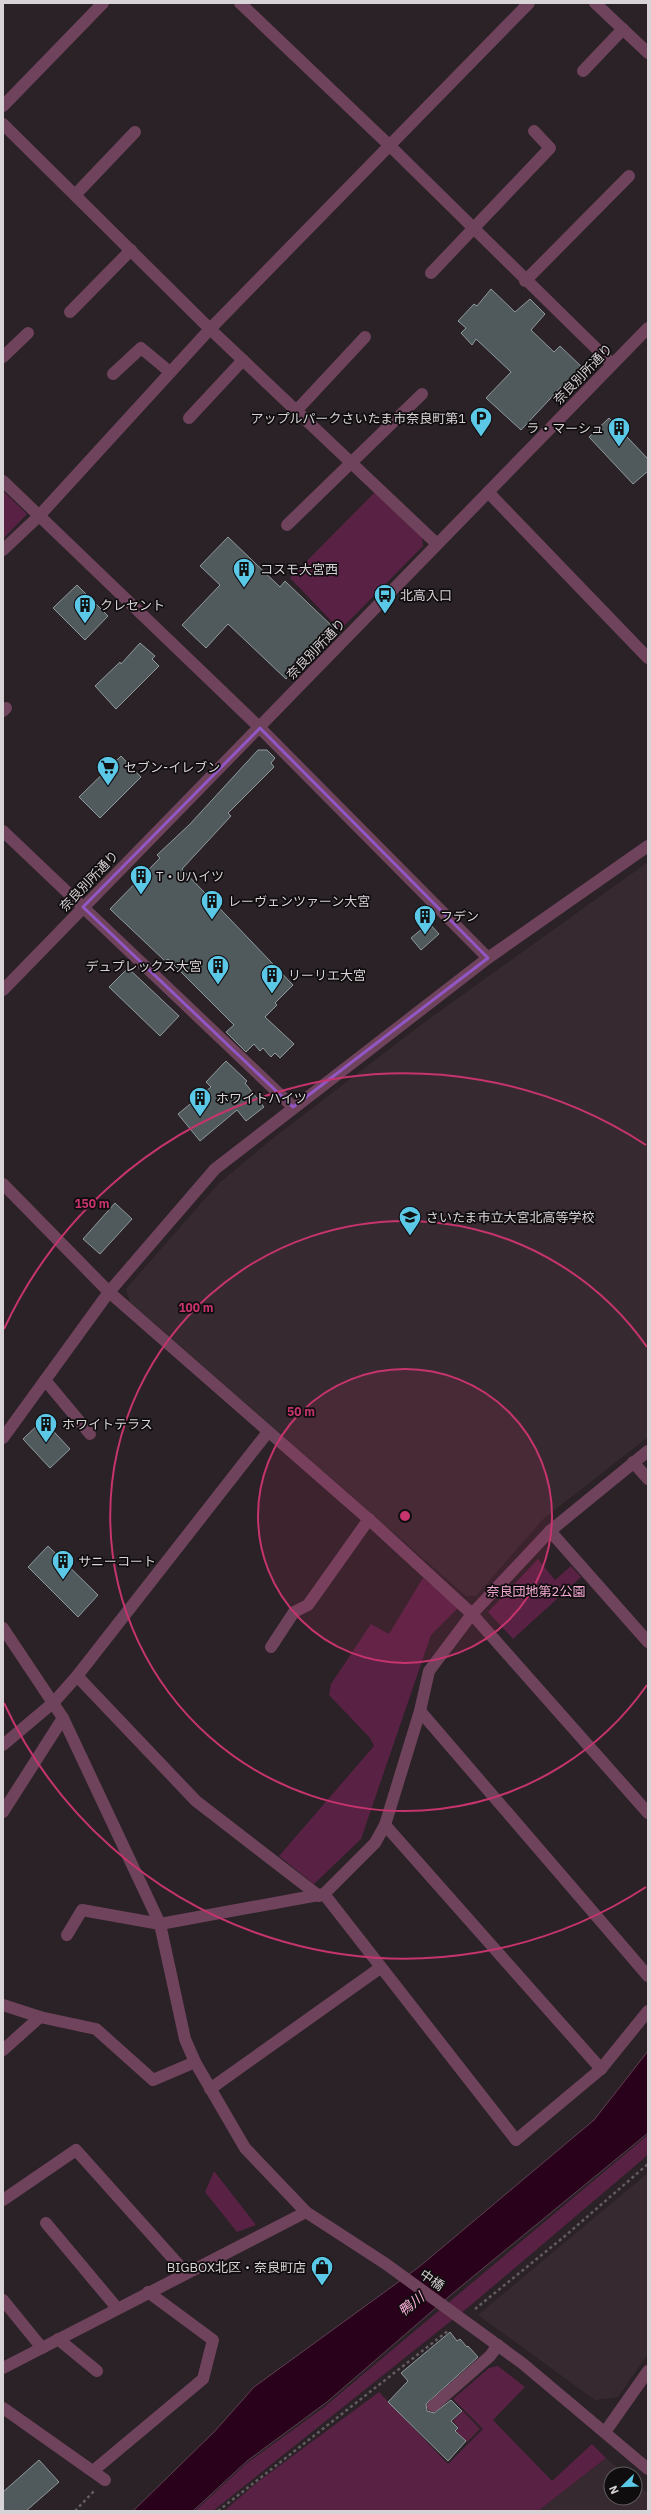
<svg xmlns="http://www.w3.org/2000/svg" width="651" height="2514" font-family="'IBM Plex Sans','Noto Sans JP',sans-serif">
<rect width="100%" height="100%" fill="#2a2226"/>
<!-- built -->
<g fill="#372930">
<polygon points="648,862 648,1437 543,1519 476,1596 466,1596 130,1302 126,1289 218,1184 272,1139 426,1021"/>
<polygon points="648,2173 648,2354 618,2397 595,2400 478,2315"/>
<polygon points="606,2458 625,2474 611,2474 611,2498 635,2498 635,2483 648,2493 648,2511 538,2511"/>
</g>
<!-- green -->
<g fill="#592144">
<polygon points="3,491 27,514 3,539"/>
<polygon points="375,492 422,535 423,546 340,630 290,578"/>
<polygon points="538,1559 555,1580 571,1566 581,1577 513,1639 488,1612"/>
<polygon points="423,1578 458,1608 431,1635 361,1839 314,1884 279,1856 374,1746 370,1738 329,1695 331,1684 371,1624 389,1634"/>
<polygon points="648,2135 648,2154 642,2160 471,2305 213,2511 195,2511 247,2463 323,2408"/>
<polygon points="214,2171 256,2225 237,2232 205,2192"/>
<polygon points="498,2366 525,2387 493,2420 552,2481 592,2444 606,2458 538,2511 224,2511 259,2481 379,2392 448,2464 483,2429 453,2399 489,2368"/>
<polygon points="463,2411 480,2429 467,2442 456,2431 459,2428 453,2421"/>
</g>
<!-- water -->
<polygon fill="#29011b" stroke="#5e4053" points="648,2051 648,2133 453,2293 327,2402 247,2461 193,2511 133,2511 215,2431 254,2387 419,2267 594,2120"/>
<!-- building -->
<g fill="#505a5d" stroke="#8f9a9d">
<polygon points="491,289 515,312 530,299 545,314 531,330 554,352 560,346 586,371 568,389 563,385 521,430 486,398 511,372 476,339 472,345 461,333 466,328 458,321 474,304 477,306"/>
<polygon points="609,418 648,459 648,471 633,484 589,437"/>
<polygon points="228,537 280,587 285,581 334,628 286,679 228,624 206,648 182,625 220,585 200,566"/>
<polygon points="77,585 108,616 85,640 53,608"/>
<polygon points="140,643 155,656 152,659 159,666 116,709 95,686 120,662 121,664"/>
<polygon points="258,750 267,750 275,758 271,763 274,767 228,813 231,816 182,869 293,985 275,1003 277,1005 265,1017 294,1044 280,1058 275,1053 271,1057 263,1048 260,1051 254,1044 246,1052 226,1032 234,1025 168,959 165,961 110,909 160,858 157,855 190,824"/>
<polygon points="121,756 141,777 100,818 79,797"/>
<polygon points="429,923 439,934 421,950 411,938"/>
<polygon points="128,968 179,1016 160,1036 109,987"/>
<polygon points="226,1061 247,1081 245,1083 264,1107 246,1121 237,1110 200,1141 178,1114 211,1087 206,1082"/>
<polygon points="115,1203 132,1219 100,1254 83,1239"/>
<polygon points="43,1420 70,1449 50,1468 23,1439"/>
<polygon points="48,1546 98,1595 78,1617 28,1567"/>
<polygon points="450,2332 457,2341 460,2339 467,2347 468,2346 478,2357 426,2404 427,2411 434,2413 451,2400 462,2411 451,2421 458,2428 455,2431 466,2441 448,2461 388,2402 408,2381 401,2373"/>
<polygon points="39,2460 59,2482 26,2511 3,2511 3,2492"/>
</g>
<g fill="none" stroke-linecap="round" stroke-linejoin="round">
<!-- path -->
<g stroke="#635c60" stroke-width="2.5" stroke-dasharray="3 3" stroke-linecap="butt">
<polyline points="475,2309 565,2236 648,2164"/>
<polyline points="75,2511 94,2491"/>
<polyline points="218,2511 449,2330"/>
</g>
<!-- minor -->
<g stroke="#6f435c" stroke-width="12">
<polyline points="240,3 389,145 612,364"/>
<polyline points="595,3 648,53"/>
<polyline points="583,71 623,29"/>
<polyline points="3,106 103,3"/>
<polyline points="3,124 210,329 437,544"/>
<polyline points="75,195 135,132"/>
<polyline points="431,273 550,148 534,131"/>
<polyline points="525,281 629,176"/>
<polyline points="70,312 131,250"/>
<polyline points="3,357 28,333"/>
<polyline points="113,374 141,348 170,372"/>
<polyline points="296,411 365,337"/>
<polyline points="189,418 243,360"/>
<polyline points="3,481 260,728 488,958"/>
<polyline points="488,492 648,658"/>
<polyline points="287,525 422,394"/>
<polyline points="3,550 39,516 210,329 529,3"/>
<polyline points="3,711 6,708"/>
<polyline points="3,831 293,1107"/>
<polyline points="3,990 648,328"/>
<polyline points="3,1184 109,1292 373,1523 472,1614 648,1813"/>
<polyline points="45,1380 90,1434"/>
<polyline points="3,1438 109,1292 215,1169 488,958 648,846"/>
<polyline points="633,1462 648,1479"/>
<polyline points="550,1531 648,1642"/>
<polyline points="3,1628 63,1718 160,1924 185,2039 195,2062 245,2148 306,2212 386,2264 522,2363 648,2469"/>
<polyline points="271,1647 294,1612 308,1605 369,1519"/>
<polyline points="77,1676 196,1801 319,1896"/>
<polyline points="420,1711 648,1976"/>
<polyline points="3,1745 54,1702 77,1676 268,1432"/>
<polyline points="3,1812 63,1718"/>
<polyline points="385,1825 601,2069"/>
<polyline points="324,1894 516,2140 601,2069 648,2011"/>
<polyline points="67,1935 82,1910 160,1924 324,1894 375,1843 385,1825 420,1711 429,1671 472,1614 550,1531 648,1451"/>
<polyline points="3,2005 40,2017 96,2029 153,2080 195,2062"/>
<polyline points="3,2050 40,2017"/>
<polyline points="210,2089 380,1968"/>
<polyline points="3,2200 76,2150 186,2273"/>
<polyline points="46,2223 117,2308"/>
<polyline points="3,2300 42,2348"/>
<polyline points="58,2339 97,2371"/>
<polyline points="3,2368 306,2212"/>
<polyline points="433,2406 490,2356 498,2345"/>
<polyline points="3,2408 105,2480"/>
<polyline points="605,2432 648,2371"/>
<polyline points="93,2471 203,2379 213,2340 148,2292"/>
</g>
</g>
<!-- marked area -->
<path fill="none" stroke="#9256c5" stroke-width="3" stroke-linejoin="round" d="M260 728 488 958 293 1107 83 907Z"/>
<!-- distance rings -->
<circle cx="405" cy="1516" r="147" fill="#c5346d" fill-opacity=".12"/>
<g fill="none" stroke="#c5346d" stroke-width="2">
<circle cx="405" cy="1516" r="147"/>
<path d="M647 1685A295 295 0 1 1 647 1347"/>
<path d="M646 1887A442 442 0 0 1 4 1703M4 1329A442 442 0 0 1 646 1145"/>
</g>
<!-- icons -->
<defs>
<g id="parking-pin" transform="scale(1.15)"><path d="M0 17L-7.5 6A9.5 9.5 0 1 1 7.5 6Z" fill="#5ac8e6" stroke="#100d0f"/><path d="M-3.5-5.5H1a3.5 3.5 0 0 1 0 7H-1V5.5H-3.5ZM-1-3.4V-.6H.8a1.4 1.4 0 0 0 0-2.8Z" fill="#111"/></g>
<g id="building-pin" transform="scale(1.15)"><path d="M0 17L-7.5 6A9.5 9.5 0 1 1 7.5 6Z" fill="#5ac8e6" stroke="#100d0f"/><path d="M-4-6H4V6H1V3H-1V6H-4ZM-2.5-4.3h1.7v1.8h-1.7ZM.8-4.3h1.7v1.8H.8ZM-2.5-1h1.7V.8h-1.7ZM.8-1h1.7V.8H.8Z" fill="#111"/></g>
<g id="bus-pin" transform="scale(1.15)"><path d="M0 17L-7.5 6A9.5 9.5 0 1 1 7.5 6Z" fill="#5ac8e6" stroke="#100d0f"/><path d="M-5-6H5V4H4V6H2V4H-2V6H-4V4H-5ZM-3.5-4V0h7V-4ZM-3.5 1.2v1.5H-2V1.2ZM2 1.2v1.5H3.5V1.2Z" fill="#111"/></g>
<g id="supermarket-pin" transform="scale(1.15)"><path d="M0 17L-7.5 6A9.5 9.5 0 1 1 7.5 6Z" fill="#5ac8e6" stroke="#100d0f"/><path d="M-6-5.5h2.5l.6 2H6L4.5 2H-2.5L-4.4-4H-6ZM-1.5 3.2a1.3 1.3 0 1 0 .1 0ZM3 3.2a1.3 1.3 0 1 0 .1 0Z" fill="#111"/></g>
<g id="school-pin" transform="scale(1.15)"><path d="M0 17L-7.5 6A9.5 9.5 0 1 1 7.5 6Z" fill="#5ac8e6" stroke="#100d0f"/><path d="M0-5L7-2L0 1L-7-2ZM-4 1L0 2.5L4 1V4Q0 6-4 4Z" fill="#111"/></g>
<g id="shop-pin" transform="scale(1.15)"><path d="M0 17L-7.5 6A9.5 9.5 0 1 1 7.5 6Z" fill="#5ac8e6" stroke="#100d0f"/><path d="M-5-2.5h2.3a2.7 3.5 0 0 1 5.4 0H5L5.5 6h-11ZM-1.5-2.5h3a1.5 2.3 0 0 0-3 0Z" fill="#111"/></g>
</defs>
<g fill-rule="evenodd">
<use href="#parking-pin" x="481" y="418"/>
<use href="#building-pin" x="619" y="428"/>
<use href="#building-pin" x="244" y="569"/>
<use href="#bus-pin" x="385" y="595"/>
<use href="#building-pin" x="85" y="605"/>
<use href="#supermarket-pin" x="108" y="767"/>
<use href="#building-pin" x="141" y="876"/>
<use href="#building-pin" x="212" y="901"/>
<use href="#building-pin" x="425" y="916"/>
<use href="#building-pin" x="218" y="966"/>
<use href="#building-pin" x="272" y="975"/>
<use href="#building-pin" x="200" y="1098"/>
<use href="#school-pin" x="410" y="1217"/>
<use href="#building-pin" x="46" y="1424"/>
<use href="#building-pin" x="63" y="1561"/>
<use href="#shop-pin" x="322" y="2267"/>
</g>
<g text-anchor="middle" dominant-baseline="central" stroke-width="3.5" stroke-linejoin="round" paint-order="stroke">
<!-- street labels -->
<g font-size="13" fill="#d8d3d6" stroke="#100d0f">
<text transform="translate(583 374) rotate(-46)">奈良別所通り</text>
<text transform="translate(316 649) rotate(-46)">奈良別所通り</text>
<text transform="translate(89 881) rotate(-46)">奈良別所通り</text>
<text transform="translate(432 2280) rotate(35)">中橋</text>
</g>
<!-- poi labels -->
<g font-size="13" fill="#d8d3d6" stroke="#100d0f" text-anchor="start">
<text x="466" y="418" text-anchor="end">アップルパークさいたま市奈良町第1</text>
<text x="604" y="428" text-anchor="end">ラ・マーシュ</text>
<text x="260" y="569">コスモ大宮西</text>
<text x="400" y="595">北高入口</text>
<text x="100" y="605">クレセント</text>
<text x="124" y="767">セブン-イレブン</text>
<text x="156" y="876">T・Uハイツ</text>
<text x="228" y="901">レーヴェンツァーン大宮</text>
<text x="440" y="916">フデン</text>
<text x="202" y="966" text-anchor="end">デュプレックス大宮</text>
<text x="288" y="975">リーリエ大宮</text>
<text x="216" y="1098">ホワイトハイツ</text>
<text x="426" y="1217">さいたま市立大宮北高等学校</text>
<text x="62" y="1424">ホワイトテラス</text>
<text x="78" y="1561">サニーコート</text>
<text x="306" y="2267" text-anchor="end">BIGBOX北区・奈良町店</text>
</g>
<!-- park labels -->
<g font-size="13" fill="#f5aad4" stroke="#100d0f">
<text x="536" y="1591">奈良団地第2公園</text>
</g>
<!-- water labels -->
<g font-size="14" font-style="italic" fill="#fbafd9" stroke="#100d0f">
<text transform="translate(411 2304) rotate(-39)">鴨川</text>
</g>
</g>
<circle cx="405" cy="1516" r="6" fill="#c5346d" stroke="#100d0f" stroke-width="2"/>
<g font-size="12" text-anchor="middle" font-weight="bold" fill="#c5346d" stroke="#100d0f" stroke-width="3.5" stroke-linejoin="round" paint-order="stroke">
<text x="92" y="1208">150 m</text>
<text x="196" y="1312">100 m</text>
<text x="301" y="1416">50 m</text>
</g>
<!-- border -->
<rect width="651" height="2514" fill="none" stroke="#d8d3d6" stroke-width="8"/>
<!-- north arrow -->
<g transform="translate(623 2486) rotate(247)"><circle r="19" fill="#100d0f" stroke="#605c5f"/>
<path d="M0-3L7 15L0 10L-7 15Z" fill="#5ac8e6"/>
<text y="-6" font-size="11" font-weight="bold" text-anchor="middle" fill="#d8d3d6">N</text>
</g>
</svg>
